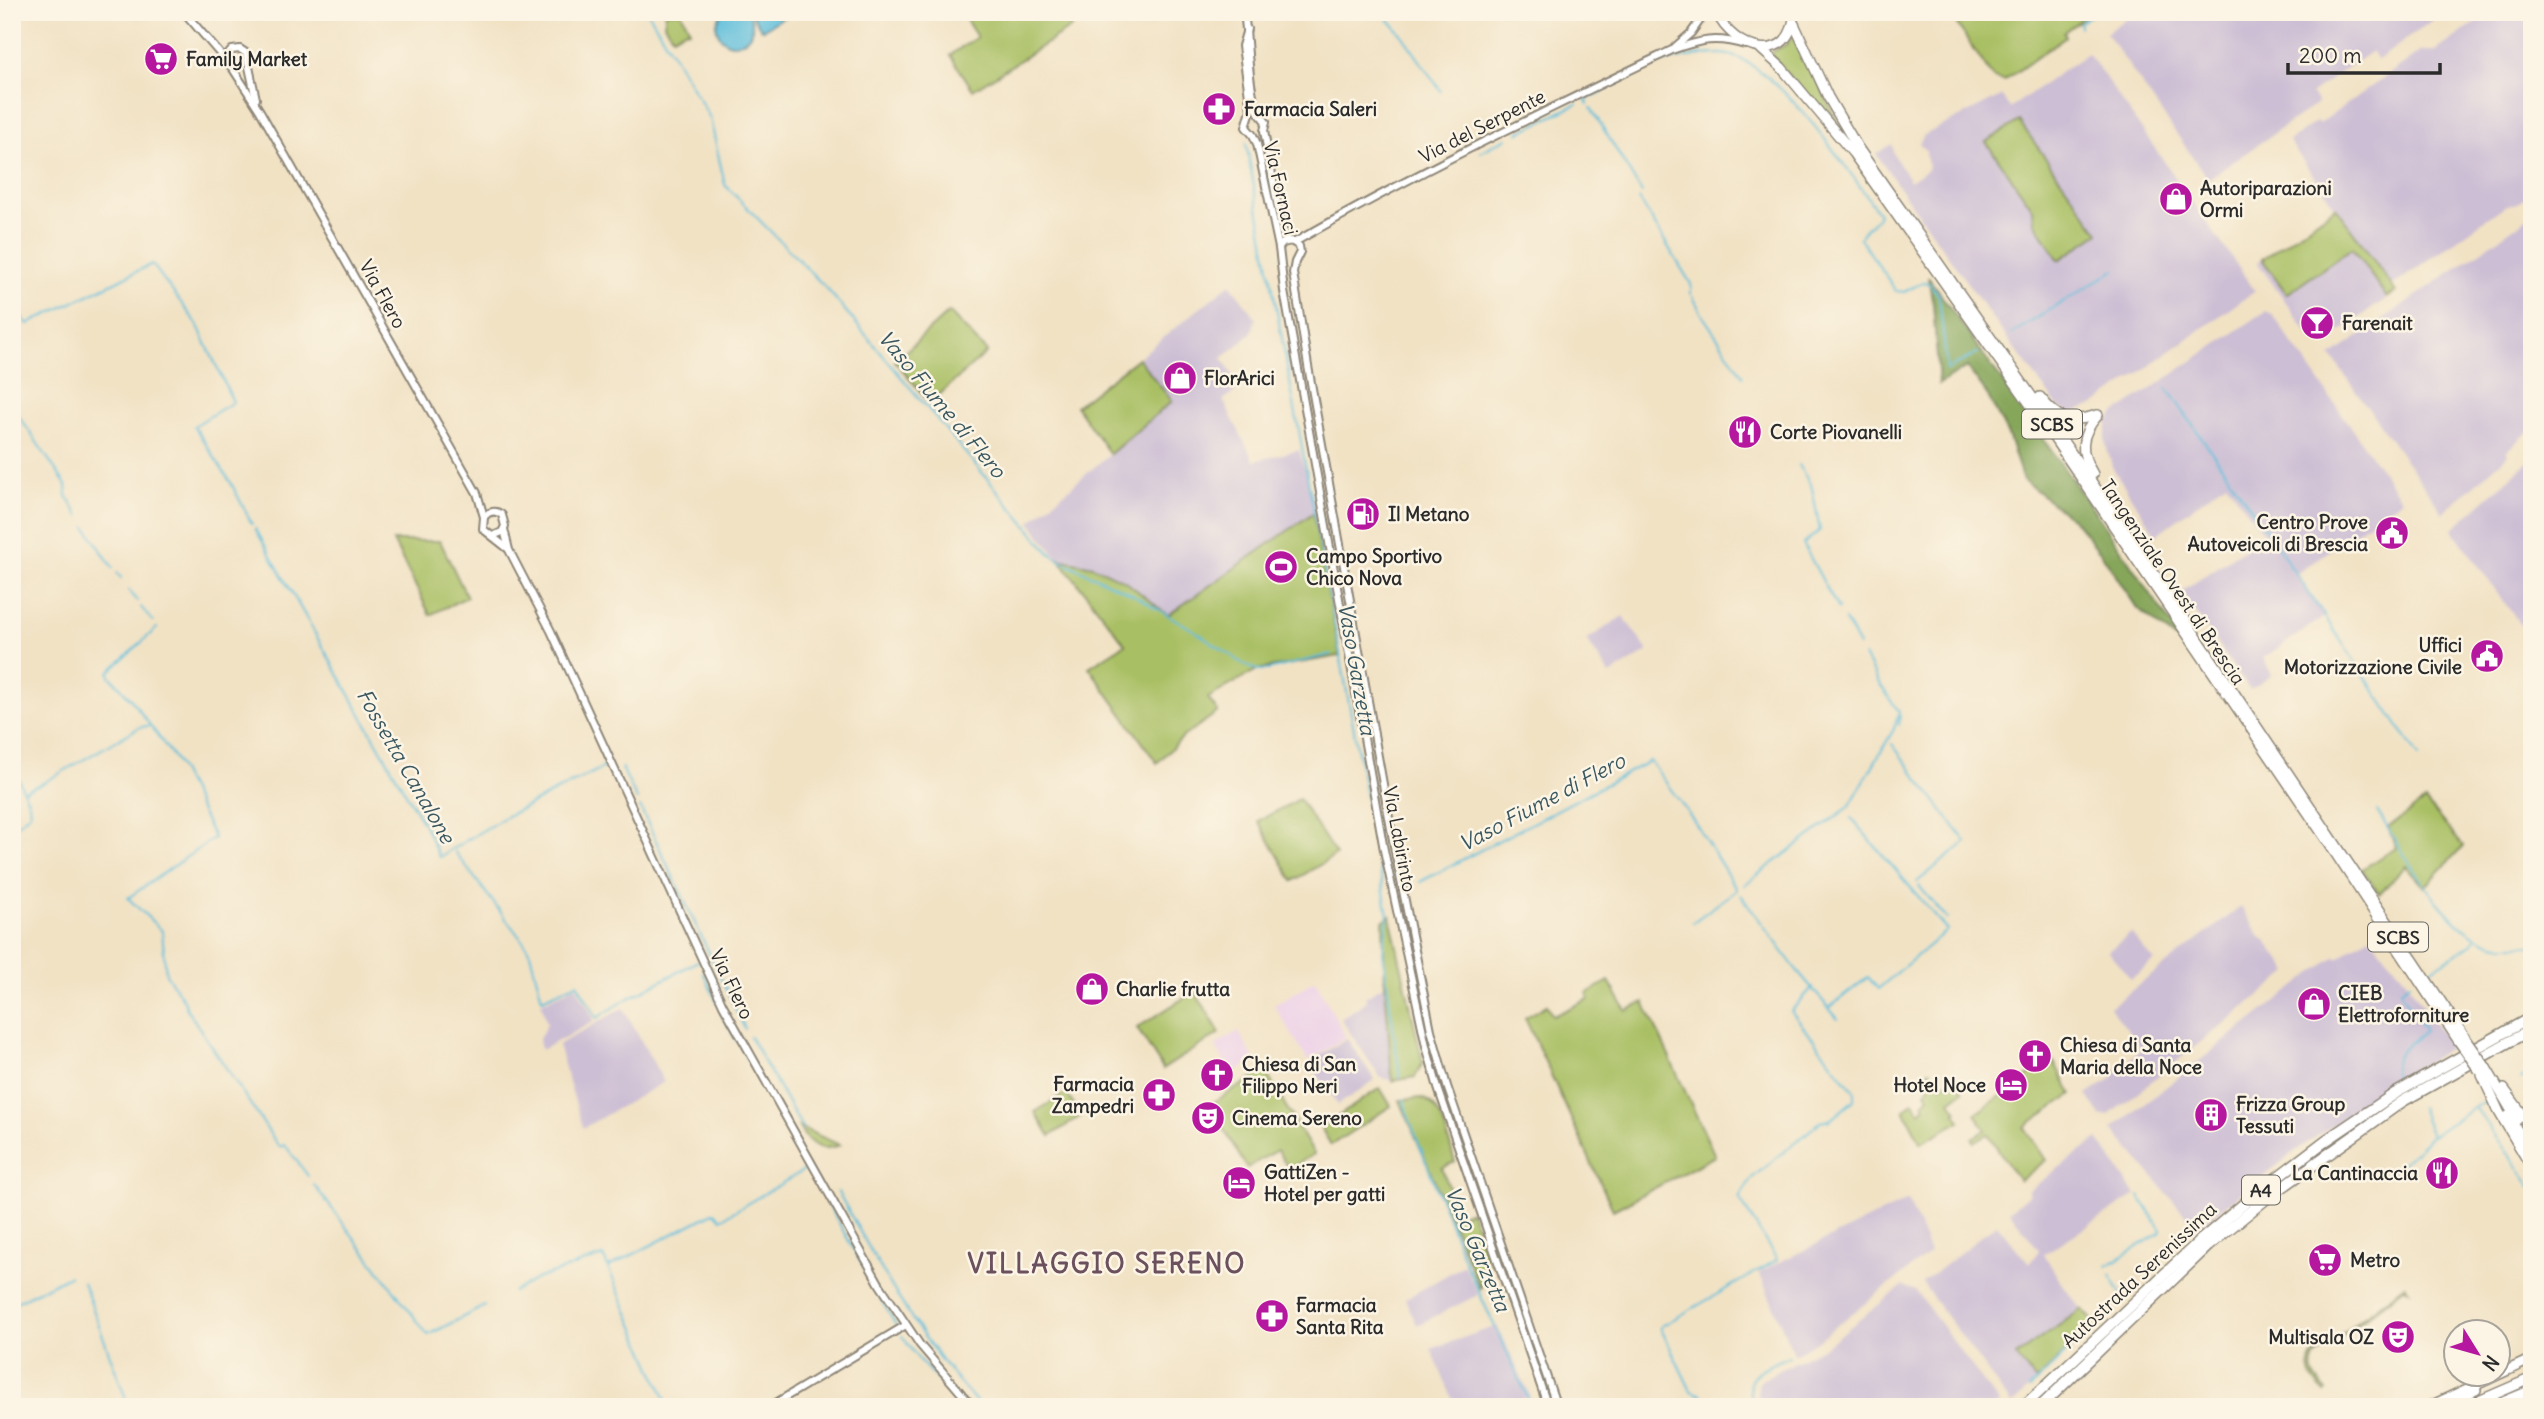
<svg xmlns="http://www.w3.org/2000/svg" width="2544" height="1419" font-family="Delius,sans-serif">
<rect width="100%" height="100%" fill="#fcf5e5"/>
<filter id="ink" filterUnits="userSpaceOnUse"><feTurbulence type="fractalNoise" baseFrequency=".0143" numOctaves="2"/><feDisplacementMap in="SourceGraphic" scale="14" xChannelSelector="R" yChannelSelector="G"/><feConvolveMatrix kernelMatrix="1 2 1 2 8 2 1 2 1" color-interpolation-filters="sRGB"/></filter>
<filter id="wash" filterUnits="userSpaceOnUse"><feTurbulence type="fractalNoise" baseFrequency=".00686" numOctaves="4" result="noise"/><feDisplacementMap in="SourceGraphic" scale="28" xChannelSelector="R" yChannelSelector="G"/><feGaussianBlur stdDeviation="1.57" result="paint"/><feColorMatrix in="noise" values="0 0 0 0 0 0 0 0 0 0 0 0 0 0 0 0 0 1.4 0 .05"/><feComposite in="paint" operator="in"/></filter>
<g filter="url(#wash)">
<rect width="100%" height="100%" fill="#f1e2c4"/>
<!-- built -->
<g fill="#edd0e8">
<polygon points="1315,980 1346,1037 1308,1061 1274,1005"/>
<polygon points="1238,1031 1255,1060 1232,1074 1215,1046"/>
</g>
<!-- industrial -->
<g fill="#ccbed4" fill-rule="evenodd">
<polygon points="2134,12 2444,12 2378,60 2372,51 2311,93 2318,103 2208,179 2106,33"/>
<polygon points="2491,12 2532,12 2532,193 2515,205 2506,205 2392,286 2396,292 2323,343 2313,340 2257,262 2335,207 2289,141 2316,122 2319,124 2420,52 2436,51"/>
<path d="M2088 53 2255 291 2093 406 2069 413 2059 408 1992 318 1876 154 1892 144 1893 153 1910 181 1928 170 1926 151 1919 144 1924 135 2001 96 2010 108ZM2019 121 2099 233 2034 221Z"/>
<polygon points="2532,215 2532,429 2507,451 2509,454 2443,513 2331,356"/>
<polygon points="1230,284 1256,318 1251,334 1222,358 1241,388 1223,400 1254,461 1299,450 1317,510 1168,615 1125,581 1093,566 1059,559 1030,522 1172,401 1138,358"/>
<polygon points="2266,311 2272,314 2402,500 2296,574 2326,616 2263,658 2272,675 2250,690 2181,592 2265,535 2226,482 2156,535 2112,467 2105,441 2108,420 2117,412"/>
<polygon points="2532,459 2532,641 2452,529"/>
<polygon points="1623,616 1648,651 1610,675 1587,640"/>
<polygon points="2241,907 2261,938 2266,940 2289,972 2109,1115 2101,1116 2087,1095 2114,1077 2112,1074 2142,1049 2110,1007"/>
<polygon points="2131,933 2154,961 2131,979 2108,951"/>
<polygon points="2369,936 2403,976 2447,1041 2449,1048 2302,1146 2197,1228 2112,1129 2306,978 2336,956 2338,958"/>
<polygon points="1385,984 1392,1081 1380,1077 1341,1019 1367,1001 1365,997"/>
<polygon points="576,986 595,1021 541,1050 539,1039 547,1024 541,1003"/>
<polygon points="623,1008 664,1082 583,1128 558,1045"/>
<polygon points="1347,1039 1375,1080 1338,1105 1309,1062"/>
<polygon points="2098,1139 2136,1195 2044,1254 2064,1288 2082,1309 2016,1356 2036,1381 2012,1405 1922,1283 1997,1224 2029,1264 2039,1250 2009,1211 2030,1194 2028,1191"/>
<polygon points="1908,1200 1930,1253 1818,1340 1794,1355 1759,1272"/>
<polygon points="1464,1265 1478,1295 1417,1325 1405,1299"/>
<polygon points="1903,1286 1916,1291 1999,1403 1996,1407 1764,1407 1757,1393 1759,1383 1763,1379 1824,1347"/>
<polygon points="1497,1326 1530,1396 1507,1407 1456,1407 1431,1349"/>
</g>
<!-- green -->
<g fill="#a9bf64" stroke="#6a7548" stroke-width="2">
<polygon points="666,12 681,12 690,30 683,31 673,37 664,24"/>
<polygon points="961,12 1064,12 1072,27 973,90 950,55 977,37"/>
<polygon points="1949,12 2091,12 2064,32 2066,36 2004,81 1993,78"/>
<polygon points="1794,34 1797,35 1837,122 1851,145 1771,56 1772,52 1787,44"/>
<polygon points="2019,121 2099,233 2059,260 2034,221 2033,209 1986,142"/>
<polygon points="2336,207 2396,292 2387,298 2352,248 2287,294 2262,259"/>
<polygon points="949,312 987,352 930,403 895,361"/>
<polygon points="1138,358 1172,401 1110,454 1076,406"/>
<polygon points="1313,513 1340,656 1257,670 1208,698 1218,712 1184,736 1157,763 1089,667 1125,644 1059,559 1093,566 1125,581 1168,615"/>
<polygon points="393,541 440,541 467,597 430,615"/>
<polygon points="1299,799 1336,855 1293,881 1258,821"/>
<polygon points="2425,801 2463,846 2425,887 2406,866 2379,894 2362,869 2396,848 2388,827"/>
<polygon points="1390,916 1423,1063 1415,1077 1392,1081 1385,984 1383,921"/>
<polygon points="1609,981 1626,1011 1644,1002 1715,1156 1613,1210 1525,1018 1547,1005 1553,1016 1589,999 1588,993"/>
<polygon points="1195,991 1220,1033 1163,1069 1137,1028"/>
<polygon points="2052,1059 2072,1094 2024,1127 2046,1160 2019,1181 1988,1134 1974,1142 1972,1138 1986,1130 1975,1114"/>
<polygon points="1930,1070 1942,1086 1955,1077 1963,1091 1950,1101 1957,1111 1955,1113 1960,1121 1921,1143 1904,1110 1913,1102 1920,1112 1925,1107 1923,1103 1929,1097 1926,1092 1930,1087 1922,1076"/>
<polygon points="1265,1071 1314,1154 1289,1169 1277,1150 1247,1168 1209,1105"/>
<polygon points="1380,1088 1391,1106 1331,1145 1321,1128"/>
<polygon points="1066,1093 1081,1116 1050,1136 1035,1112"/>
<path d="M1421 1098C1444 1104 1448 1142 1455 1162L1442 1168 1459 1215 1471 1211C1479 1235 1498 1266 1480 1288L1400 1100Z"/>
<path d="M799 1127 840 1145C821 1153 808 1144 799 1127Z"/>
<path d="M2405 1285 2409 1290 2404 1288 2315 1357C2308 1372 2316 1380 2327 1391L2325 1393C2314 1382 2305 1373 2312 1357Z"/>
<polygon points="2082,1309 2096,1323 2036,1381 2016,1356"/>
</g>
<!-- forest -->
<polygon fill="#86a65a" stroke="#586842" stroke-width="2" points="1928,277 2107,529 2187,648 2137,608 2101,553 2074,520 2023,480 2008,435 1988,396 1967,367 1939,384 1933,304"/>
<!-- water -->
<g fill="#5cbddb" stroke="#447483" stroke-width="2">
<path d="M722 12 748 13C766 42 720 59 716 25Z"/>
<polygon points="750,12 786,12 789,14 762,30"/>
</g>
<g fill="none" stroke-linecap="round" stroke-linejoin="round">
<!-- stream -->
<g stroke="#5cbddb" stroke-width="2">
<polyline points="648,12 710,118 725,185 827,289 1050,553 1061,561 1132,594 1195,631 1245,665 1257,670 1268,670 1332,654"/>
<polyline points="846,12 846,13"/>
<polyline points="1382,12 1402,35 1441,91"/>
<polyline points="2080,27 2080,23 2096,12"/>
<path d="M1588 104 1586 100C1608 89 1630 76 1652 66 1668 59 1703 54 1721 54 1772 55 1851 173 1879 214 1875 225 1863 226 1860 238L1896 291 1904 292 1923 282 1930 284 1939 296 1947 370 1978 353"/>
<polyline points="1591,108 1642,193"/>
<polyline points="1518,133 1577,104"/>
<polyline points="1246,143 1388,915 1383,952 1400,1078"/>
<polyline points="1480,152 1507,138"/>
<polyline points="1639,199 1691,284 1691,294"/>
<polyline points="1693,297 1703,316 1743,376"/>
<polyline points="12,305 28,324 152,264 197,324 233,402 194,426 231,483 252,524"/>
<polyline points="2011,334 2115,270"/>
<polyline points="2167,388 2278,547 2419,757"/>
<polyline points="12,406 66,485 67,496 79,516"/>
<polyline points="1799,465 1812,488 1820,530 1803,544 1838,609"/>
<polyline points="86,527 113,568"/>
<polyline points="255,528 428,832 439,857 505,817 606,766"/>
<polyline points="117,573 121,578"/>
<polyline points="129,590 137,601"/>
<polyline points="141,607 153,622"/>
<polyline points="1845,620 1859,646"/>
<polyline points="157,628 109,672 110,676 130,698 175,759 214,838 128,898 162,931 166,974 185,1002 186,1008 279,1147 285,1145 308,1176"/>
<polyline points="1899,725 1900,716"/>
<polyline points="1892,744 1966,842 1917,882"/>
<polyline points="12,765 29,803 30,813 12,829"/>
<polyline points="622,768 637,800"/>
<polyline points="23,791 43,783 140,727 149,726"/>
<polyline points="640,807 745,1029"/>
<path d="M2377 811C2403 852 2444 930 2494 944 2506 947 2519 943 2532 946"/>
<polyline points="455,852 525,944 530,953 542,999 577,983 597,1018 624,1001 698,961"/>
<polyline points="1420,882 1650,761 1692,818 1737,890 1693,922"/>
<polyline points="1744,885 1849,807 1894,729 1899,712 1877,680 1864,656"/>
<polyline points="1919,886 1947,919"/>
<polyline points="1741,895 1795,968 1838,1019"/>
<polyline points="2429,971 2472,944 2476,937"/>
<polyline points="703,972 717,1002"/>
<polyline points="1829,1008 1868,977 1878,989 1947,930 1851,818"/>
<polyline points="721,1013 737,1041"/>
<polyline points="750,1037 803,1129"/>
<polyline points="741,1048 750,1064"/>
<path d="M2395 1079C2389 1054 2407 1045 2425 1031L2400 990 2410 983"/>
<polyline points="2520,1080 2532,1072"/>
<polyline points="1404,1099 1407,1113 1465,1262 1532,1407"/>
<polyline points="2486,1101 2475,1107 2532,1187"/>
<polyline points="2432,1136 2474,1108"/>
<polyline points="2391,1174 2431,1136 2420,1107"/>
<polyline points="314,1185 428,1335 485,1306"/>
<path d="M838 1192C881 1270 919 1341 981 1407"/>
<polyline points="2107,1266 2160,1233 2161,1230 2139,1196"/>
<polyline points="609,1267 715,1212 721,1219 808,1168 872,1282"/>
<polyline points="83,1282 129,1407"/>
<polyline points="875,1289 897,1327"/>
<polyline points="513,1292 536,1279 603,1256 669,1407"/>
<polyline points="12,1304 69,1276"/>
<polyline points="902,1336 919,1360 963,1407"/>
<polyline points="2029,1389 2123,1297 2110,1275"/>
<polyline points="1706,1407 1701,1395 1691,1391 1660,1327 1777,1260 1739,1198 1752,1178 1820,1122 1830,1120 1854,1100 1854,1091 1791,1011 1813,987"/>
<path d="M1755 1407C1738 1373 1763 1369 1789 1356"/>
</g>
</g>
</g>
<g filter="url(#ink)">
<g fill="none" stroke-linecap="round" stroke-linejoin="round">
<!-- tertiary casing -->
<g stroke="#8e8678" stroke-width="10">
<g id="tertiary">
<polyline points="184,12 233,69 260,111 477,493 484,517"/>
<path d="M1244 12C1248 36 1248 95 1259 113 1261 116 1264 119 1266 122L1264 131 1281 224 1287 241"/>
<polyline points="1247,29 1242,46 1251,110 1246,127 1253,135 1257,144 1279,248 1284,291 1384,850 1426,1046 1438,1088 1548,1407"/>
<polyline points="1675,47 1691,33 1706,12"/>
<polyline points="227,62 227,56 232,50 240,49 246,53 256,99"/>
<path d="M1295 242C1417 172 1545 111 1672 50 1700 40 1716 36 1745 45"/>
<polyline points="1279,248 1283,243 1291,241 1299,246 1300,252 1295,262 1293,273 1308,366 1395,851 1431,1030 1447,1086 1557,1407"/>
<polyline points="504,529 509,550 551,631 723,1005 880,1285 920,1345 973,1407"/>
<path d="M493 536 502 532 505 526 502 515C496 510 489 511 484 517L483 529 507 548"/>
<polyline points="769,1407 906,1325"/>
</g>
</g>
<!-- primary casing -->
<g stroke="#8e8678" stroke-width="11">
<path id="primary" d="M1716 12C1733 51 1792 68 1794 12"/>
</g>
<!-- trunk casing -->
<g stroke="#8e8678" stroke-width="12">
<g id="trunk">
<polyline points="1794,24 1828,97 1858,148 2123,527 2464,1036"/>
<polyline points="1761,49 1781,67 1853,153 2056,441 2328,842 2458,1040"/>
<path d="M2040 397C2058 420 2069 424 2097 415"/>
<path d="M2093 474C2079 451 2080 435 2098 415"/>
<polyline points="2485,1066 2517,1120"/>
<polyline points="2482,1075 2499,1112 2532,1168"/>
<polyline points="2504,1089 2532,1127"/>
<polyline points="2508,1116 2532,1153"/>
<polyline points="2441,1406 2476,1390"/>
<polyline points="2428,1407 2532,1359"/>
<polyline points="2465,1407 2532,1378"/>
<polyline points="2491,1407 2532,1390"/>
<polyline points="2519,1407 2532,1401"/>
</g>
</g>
<!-- motorway casing -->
<g stroke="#8e8678" stroke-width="13">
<g id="motorway">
<polyline points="2023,1407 2202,1239 2258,1192 2325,1141 2396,1093 2532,1017"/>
<polyline points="2040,1407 2208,1246 2267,1198 2403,1101 2532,1029"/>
</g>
</g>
<!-- tertiary -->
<use href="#tertiary" stroke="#fff" stroke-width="6"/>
<!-- primary -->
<use href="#primary" stroke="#fff" stroke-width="8"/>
<!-- trunk -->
<use href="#trunk" stroke="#fff" stroke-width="9"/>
<!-- motorway -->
<use href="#motorway" stroke="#fff" stroke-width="10"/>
<!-- trunk-bridge casing -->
<g stroke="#8e8678" stroke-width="12" stroke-linecap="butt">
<g id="trunk-bridge">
<polyline points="2464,1036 2485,1066"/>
<polyline points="2458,1040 2479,1070"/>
</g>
</g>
<!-- trunk-bridge -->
<use href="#trunk-bridge" stroke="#fff" stroke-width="9"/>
</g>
</g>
<!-- icons -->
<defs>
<g id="supermarket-disc" transform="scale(1.75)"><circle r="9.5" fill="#b5179e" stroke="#fcf5e5"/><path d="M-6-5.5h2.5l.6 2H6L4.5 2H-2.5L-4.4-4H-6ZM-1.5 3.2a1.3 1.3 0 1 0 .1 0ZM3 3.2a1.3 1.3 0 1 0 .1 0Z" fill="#fff"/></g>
<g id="pharmacy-disc" transform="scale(1.75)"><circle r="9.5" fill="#b5179e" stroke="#fcf5e5"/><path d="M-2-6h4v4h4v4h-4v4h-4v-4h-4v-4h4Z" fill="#fff"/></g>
<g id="shop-disc" transform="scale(1.75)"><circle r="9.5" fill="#b5179e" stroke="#fcf5e5"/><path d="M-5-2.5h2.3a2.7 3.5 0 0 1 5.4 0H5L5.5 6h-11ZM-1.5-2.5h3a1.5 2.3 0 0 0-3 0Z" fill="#fff"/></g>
<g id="bar-disc" transform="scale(1.75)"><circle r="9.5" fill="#b5179e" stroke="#fcf5e5"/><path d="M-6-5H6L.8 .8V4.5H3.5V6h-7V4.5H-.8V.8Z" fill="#fff"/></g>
<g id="restaurant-disc" transform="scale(1.75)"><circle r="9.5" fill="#b5179e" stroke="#fcf5e5"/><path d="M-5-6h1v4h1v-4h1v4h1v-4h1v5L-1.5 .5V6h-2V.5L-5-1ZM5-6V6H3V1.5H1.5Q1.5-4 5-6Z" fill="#fff"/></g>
<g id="fuel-disc" transform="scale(1.75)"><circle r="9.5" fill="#b5179e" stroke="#fcf5e5"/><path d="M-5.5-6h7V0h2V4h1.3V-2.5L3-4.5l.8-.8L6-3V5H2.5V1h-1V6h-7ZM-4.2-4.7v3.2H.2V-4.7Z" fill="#fff"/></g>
<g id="civic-disc" transform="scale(1.75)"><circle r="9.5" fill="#b5179e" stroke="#fcf5e5"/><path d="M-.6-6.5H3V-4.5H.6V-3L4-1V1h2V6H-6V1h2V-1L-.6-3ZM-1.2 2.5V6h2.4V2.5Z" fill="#fff"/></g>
<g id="stadium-disc" transform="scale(1.75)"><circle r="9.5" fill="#b5179e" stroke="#fcf5e5"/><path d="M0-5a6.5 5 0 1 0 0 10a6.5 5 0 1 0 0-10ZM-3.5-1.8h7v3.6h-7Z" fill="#fff"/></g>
<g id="church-disc" transform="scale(1.75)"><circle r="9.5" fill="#b5179e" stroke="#fcf5e5"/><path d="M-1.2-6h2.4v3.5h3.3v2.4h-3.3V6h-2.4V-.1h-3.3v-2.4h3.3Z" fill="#fff"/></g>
<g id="hotel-disc" transform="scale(1.75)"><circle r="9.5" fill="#b5179e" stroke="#fcf5e5"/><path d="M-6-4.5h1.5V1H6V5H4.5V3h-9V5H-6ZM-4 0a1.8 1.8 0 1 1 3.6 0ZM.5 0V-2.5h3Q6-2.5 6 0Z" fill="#fff"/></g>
<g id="building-disc" transform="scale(1.75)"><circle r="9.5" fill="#b5179e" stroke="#fcf5e5"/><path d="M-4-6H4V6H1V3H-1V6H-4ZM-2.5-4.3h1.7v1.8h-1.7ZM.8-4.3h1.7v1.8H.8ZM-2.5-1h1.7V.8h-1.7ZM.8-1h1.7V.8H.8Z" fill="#fff"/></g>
<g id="theatre-disc" transform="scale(1.75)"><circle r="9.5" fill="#b5179e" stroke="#fcf5e5"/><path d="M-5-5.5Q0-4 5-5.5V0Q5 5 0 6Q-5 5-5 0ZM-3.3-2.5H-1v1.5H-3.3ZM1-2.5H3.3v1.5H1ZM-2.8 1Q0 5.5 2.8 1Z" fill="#fff"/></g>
</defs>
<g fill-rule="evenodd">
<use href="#supermarket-disc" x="161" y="59"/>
<use href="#pharmacy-disc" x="1219" y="109"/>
<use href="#shop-disc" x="2176" y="199"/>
<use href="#bar-disc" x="2317" y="323"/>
<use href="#shop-disc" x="1180" y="378"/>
<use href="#restaurant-disc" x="1745" y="432"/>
<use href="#fuel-disc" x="1363" y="514"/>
<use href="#civic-disc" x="2392" y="533"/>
<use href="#stadium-disc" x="1281" y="567"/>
<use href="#civic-disc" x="2487" y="656"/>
<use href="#shop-disc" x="1092" y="989"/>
<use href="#shop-disc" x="2314" y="1004"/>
<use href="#church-disc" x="2035" y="1056"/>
<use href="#church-disc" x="1217" y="1075"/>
<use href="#hotel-disc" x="2011" y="1085"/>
<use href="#pharmacy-disc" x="1159" y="1095"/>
<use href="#building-disc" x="2211" y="1115"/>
<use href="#theatre-disc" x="1208" y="1118"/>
<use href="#restaurant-disc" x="2442" y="1173"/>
<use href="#hotel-disc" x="1239" y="1183"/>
<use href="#supermarket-disc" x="2325" y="1260"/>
<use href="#pharmacy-disc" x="1272" y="1316"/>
<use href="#theatre-disc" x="2398" y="1337"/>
</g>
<g text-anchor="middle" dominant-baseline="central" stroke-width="5" stroke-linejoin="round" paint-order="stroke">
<!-- shield labels -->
<g fill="#fcf5e5" stroke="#6a6863" stroke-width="2">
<rect x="2022" y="409.5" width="60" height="29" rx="5"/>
<rect x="2368" y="922.5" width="60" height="29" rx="5"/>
<rect x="2242" y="1175.5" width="38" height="29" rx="5"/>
</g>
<g font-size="18" font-weight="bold" fill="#2b2b2b">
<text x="2052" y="424">SCBS</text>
<text x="2398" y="937">SCBS</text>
<text x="2261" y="1190">A4</text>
</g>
<!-- poi labels -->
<g font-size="19" font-weight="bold" fill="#2b2b2b" stroke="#fcf5e5" text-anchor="start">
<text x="186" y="59">Family Market</text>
<text x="1244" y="109">Farmacia Saleri</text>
<text x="2200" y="188">Autoriparazioni<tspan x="2200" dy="22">Ormi</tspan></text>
<text x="2342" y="323">Farenait</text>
<text x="1204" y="378">FlorArici</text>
<text x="1770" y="432">Corte Piovanelli</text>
<text x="1388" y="514">Il Metano</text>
<text x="2368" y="522" text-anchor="end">Centro Prove<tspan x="2368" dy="22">Autoveicoli di Brescia</tspan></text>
<text x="1306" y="556">Campo Sportivo<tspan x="1306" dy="22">Chico Nova</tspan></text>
<text x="2462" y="645" text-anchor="end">Uffici<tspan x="2462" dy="22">Motorizzazione Civile</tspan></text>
<text x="1116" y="989">Charlie frutta</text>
<text x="2338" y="993">CIEB<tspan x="2338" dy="22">Elettroforniture</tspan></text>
<text x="2060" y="1045">Chiesa di Santa<tspan x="2060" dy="22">Maria della Noce</tspan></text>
<text x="1242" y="1064">Chiesa di San<tspan x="1242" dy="22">Filippo Neri</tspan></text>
<text x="1134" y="1084" text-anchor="end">Farmacia<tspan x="1134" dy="22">Zampedri</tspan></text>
<text x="1986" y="1085" text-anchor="end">Hotel Noce</text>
<text x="2236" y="1104">Frizza Group<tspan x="2236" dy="22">Tessuti</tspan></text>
<text x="1232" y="1118">Cinema Sereno</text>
<text x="1264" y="1172">GattiZen -<tspan x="1264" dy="22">Hotel per gatti</tspan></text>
<text x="2418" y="1173" text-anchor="end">La Cantinaccia</text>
<text x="2350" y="1260">Metro</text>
<text x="1296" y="1305">Farmacia<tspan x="1296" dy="22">Santa Rita</tspan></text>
<text x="2374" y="1337" text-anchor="end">Multisala OZ</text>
</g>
<!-- street labels -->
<g font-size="19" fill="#2b2b2b" stroke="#fcf5e5">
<text transform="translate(1482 126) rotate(-27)">Via del Serpente</text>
<text transform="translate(1281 188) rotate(77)">Via Fornaci</text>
<text transform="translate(383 294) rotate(61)">Via Flero</text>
<text transform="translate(2173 582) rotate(56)">Tangenziale Ovest di Brescia</text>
<text transform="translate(1400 839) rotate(79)">Via Labirinto</text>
<text transform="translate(732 984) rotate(64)">Via Flero</text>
<text transform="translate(2139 1275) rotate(-43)">Autostrada Serenissima</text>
</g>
<!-- water labels -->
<g font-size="21" font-style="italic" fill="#3a5760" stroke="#fcf5e5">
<text transform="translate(942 404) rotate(50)">Vaso Fiume di Flero</text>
<text transform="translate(1357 669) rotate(80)">Vaso Garzetta</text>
<text transform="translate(406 766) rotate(60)">Fossetta Canalone</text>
<text transform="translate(1542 802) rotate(-28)">Vaso Fiume di Flero</text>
<text transform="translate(1478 1249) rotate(67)">Vaso Garzetta</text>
</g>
<!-- district labels -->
<g font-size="26" font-weight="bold" letter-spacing="2" fill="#6b505d" stroke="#fcf5e5">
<text x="1107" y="1263">VILLAGGIO SERENO</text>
</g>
</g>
<!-- margin -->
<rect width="2544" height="1419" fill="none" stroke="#fcf5e5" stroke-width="42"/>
<!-- north arrow -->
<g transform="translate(2477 1353) rotate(127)"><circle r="33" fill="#fcf5e5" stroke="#a8a49b" stroke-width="2"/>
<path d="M0-5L12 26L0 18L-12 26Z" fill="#b5179e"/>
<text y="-10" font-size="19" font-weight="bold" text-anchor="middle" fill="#2b2b2b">N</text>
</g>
<!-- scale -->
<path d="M2288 63v10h152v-10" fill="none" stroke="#2b2b2b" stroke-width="3.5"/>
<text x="2299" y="63" font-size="21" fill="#2b2b2b" stroke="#fcf5e5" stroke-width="5" paint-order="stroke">200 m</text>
</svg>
